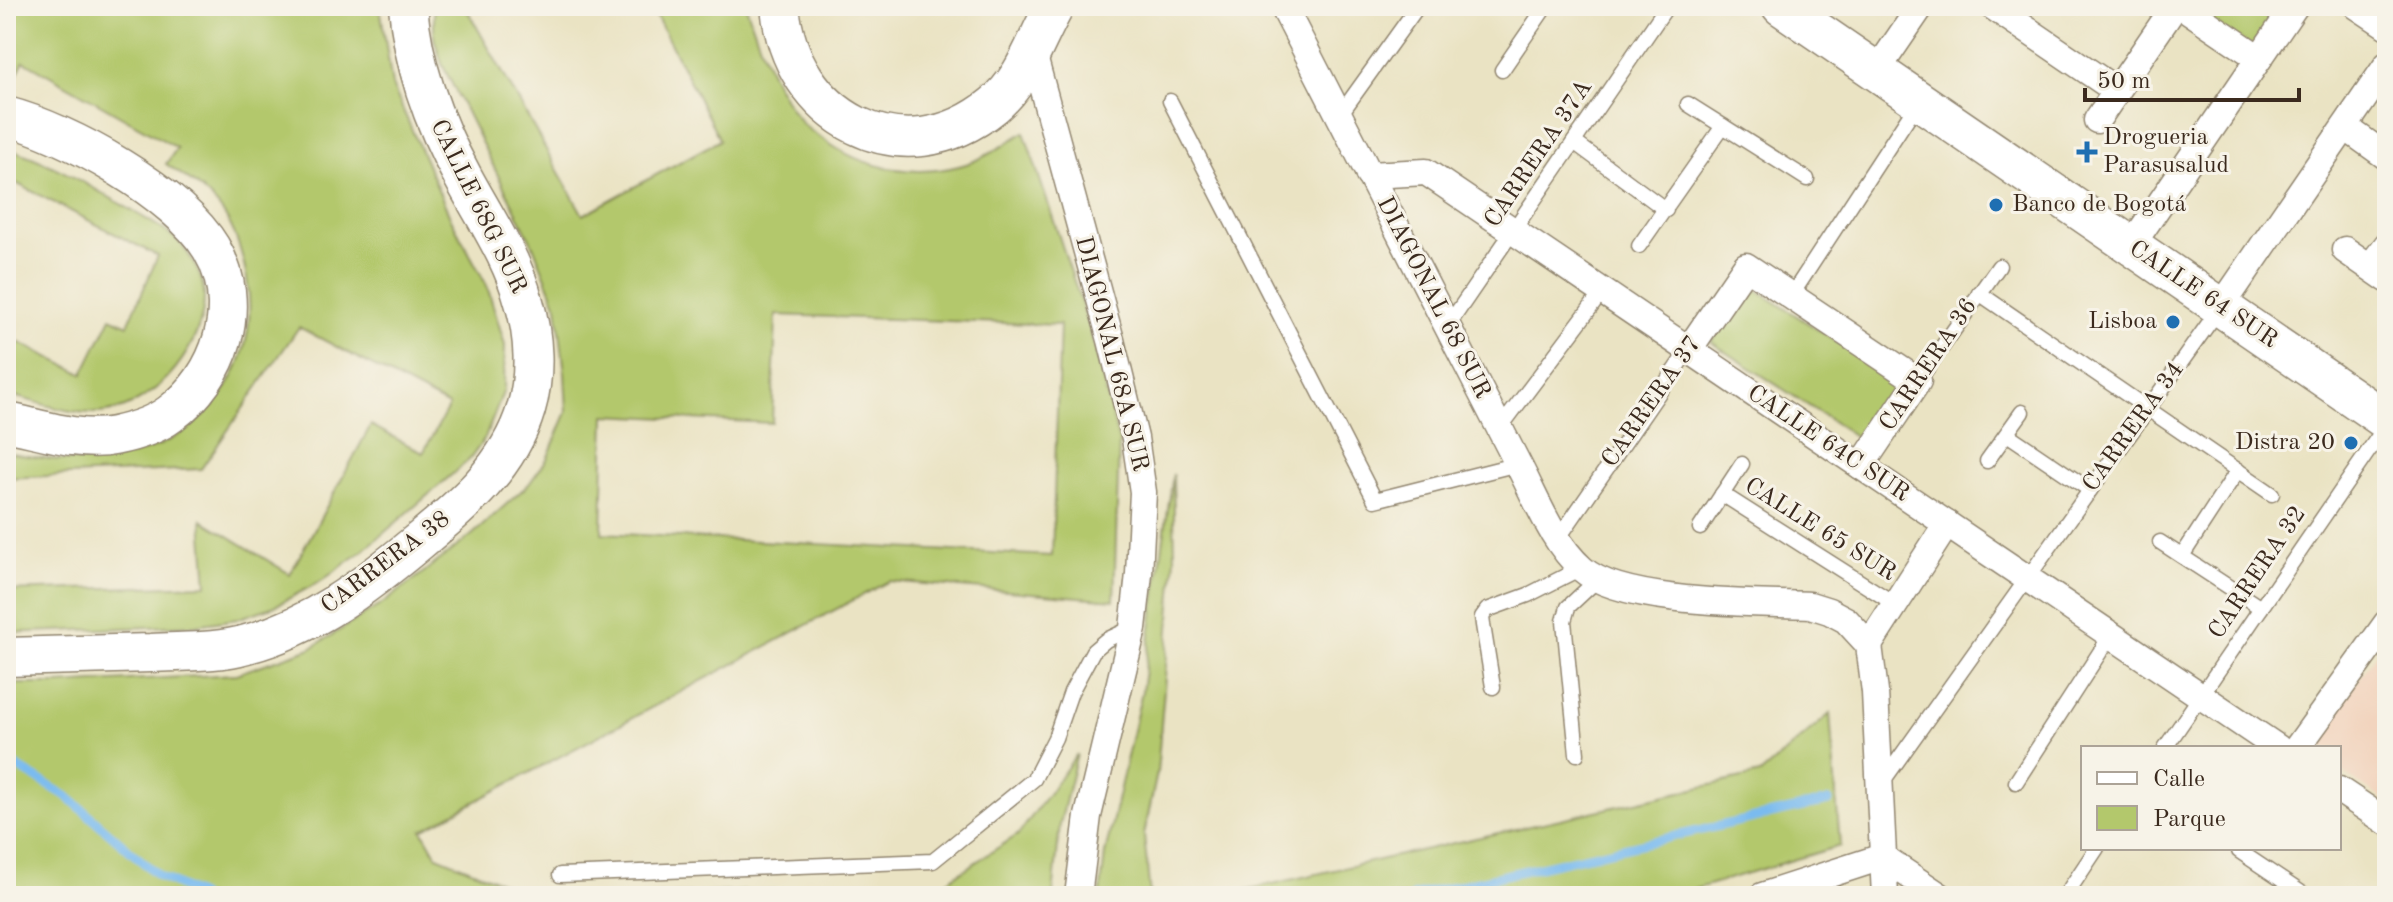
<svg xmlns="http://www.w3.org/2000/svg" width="2393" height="902" font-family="'Old Standard TT',serif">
<rect width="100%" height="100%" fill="#f7f3e8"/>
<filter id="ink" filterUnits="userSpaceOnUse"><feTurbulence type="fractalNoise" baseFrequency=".0125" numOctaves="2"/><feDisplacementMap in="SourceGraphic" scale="16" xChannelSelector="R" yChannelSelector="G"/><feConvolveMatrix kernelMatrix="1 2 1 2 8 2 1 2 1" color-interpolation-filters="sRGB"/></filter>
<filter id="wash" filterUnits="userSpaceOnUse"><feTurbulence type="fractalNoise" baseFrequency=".006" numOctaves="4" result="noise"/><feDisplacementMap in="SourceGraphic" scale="32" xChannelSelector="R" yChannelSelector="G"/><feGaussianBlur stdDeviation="1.8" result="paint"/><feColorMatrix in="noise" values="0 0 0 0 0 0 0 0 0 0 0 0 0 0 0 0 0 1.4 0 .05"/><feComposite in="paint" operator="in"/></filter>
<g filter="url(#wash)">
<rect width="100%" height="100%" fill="#eae3c3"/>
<!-- built -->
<polygon fill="#f2d4be" points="2387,638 2387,802 2339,770 2339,748 2312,748"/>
<!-- green -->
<g fill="#b3c86c" stroke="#777945" stroke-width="2" fill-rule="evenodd">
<path d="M6 6H380L392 85 452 221 487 286 505 345 504 390 485 438 470 459 364 550 323 580 275 606 237 619 196 625 6 633V591L207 585 202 520 290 574 371 425 423 453 449 406 299 327 201 469 6 478V452C49 461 103 466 145 451 219 425 260 356 247 279 243 255 236 231 222 211 208 192 185 177 166 164L177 148 24 61 12 83H6Z"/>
<path d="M434 6H465L583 215 720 140 652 8 656 6H746C760 46 773 88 801 122 808 131 821 137 830 144 866 169 916 177 959 166 983 160 1004 145 1024 132L1089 326 1119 442 1114 600 889 581 422 830 437 856 534 896H6V684H59L236 674 311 648 385 602 472 535 529 484 547 459 567 412 565 374 557 306 532 243 442 64 434 38ZM776 315 1060 325 1052 556 602 533 605 415 772 423Z"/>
<polygon points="2182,6 2295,6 2259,58"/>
<path d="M6 148C51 161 91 187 131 210 147 220 168 230 181 244 191 256 203 277 204 293 206 344 158 404 107 412 74 417 38 402 6 394V336L83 374 111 317 128 325 158 256 6 178Z"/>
<polygon points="1749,285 1902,384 1864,442 1711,342"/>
<polygon points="1173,474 1175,557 1157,773 1144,835 1150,896 1100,896 1105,854 1142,691"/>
<polygon points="1830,714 1840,846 1671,896 1219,896 1760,774"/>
<polygon points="1077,754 1060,824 1053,896 651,896 945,882 1019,834"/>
</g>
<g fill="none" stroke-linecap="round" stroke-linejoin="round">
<!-- stream -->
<g stroke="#7abbef" stroke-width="9">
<polyline points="6,760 68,797 159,876 200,896"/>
<polyline points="1413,896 1829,801"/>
</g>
</g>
</g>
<g filter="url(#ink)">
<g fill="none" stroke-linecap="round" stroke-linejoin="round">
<!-- lane casing -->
<g stroke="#928670" stroke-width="17">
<g id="lane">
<polyline points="1502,70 1546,6"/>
<polyline points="1170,101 1375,500 1518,464"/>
<polyline points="1688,104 1807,179"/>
<polyline points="1339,116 1418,6"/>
<polyline points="1574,142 1666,210"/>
<polyline points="1639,246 1723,126"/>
<polyline points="1979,293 2272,494"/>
<polyline points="1791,296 1918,102"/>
<polyline points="1447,327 1667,6"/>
<polyline points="1918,381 1999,266"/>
<polyline points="1500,428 1603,291"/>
<polyline points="2007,434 2090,490"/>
<polyline points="1987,461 2022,412"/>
<polyline points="1722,494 1895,604"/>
<polyline points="1700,528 1742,464"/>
<polyline points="1558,539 1689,349"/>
<polyline points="2160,542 2261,608"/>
<polyline points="2182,556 2238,470"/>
<polyline points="1493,687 1483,625 1482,617 1487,610 1528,595 1581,568"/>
<polyline points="2165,748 2387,424"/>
<polyline points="1577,754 1564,621 1568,607 1598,579"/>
<polyline points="2016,782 2111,635"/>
<polyline points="1881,784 2219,309"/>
<polyline points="2239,851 2306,896"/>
<polyline points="560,875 933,861 1034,779 1055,738 1071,692 1093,651 1106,640 1132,628"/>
<polyline points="2065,896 2097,848"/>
</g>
</g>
<!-- street casing -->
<g stroke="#928670" stroke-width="29">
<g id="street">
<path d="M1283 6 1518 464C1536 498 1552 542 1582 569 1621 604 1756 603 1810 605L1829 611 1846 620 1869 645 1875 692 1885 896"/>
<polyline points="1992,6 2117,91"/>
<polyline points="2182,6 2259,58"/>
<polyline points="2357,6 2387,26"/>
<polyline points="1033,53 1111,340 1135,438 1143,492 1139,574 1133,628 1088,816 1078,896"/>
<polyline points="1876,72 1921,6"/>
<polyline points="2097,120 2175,6"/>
<polyline points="2345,127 2387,157"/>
<polyline points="1369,175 1426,172 2278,748"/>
<polyline points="2131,246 2295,6"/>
<polyline points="2345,250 2387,279"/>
<polyline points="2370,267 2387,245"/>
<polyline points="2221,307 2387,65"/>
<polyline points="1689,349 1746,266 1918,381 1861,466"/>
<polyline points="1869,645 1947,524"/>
<polyline points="2297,748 2387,623"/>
<polyline points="2339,790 2387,822"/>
<polyline points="1762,896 1882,857 1940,896"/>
</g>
</g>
<!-- secondary casing -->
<g stroke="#928670" stroke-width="41">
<g id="secondary">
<path d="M780 6C790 117 902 180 994 105 1026 78 1035 40 1055 6"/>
<polyline points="1781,6 2387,421"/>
<path d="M6 116C68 132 178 193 211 248 245 305 221 377 170 414 154 426 133 432 114 436 80 443 39 428 6 422"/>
<path d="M6 657C54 656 103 654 151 653 183 651 216 653 247 644 314 626 365 586 417 543 462 506 509 467 526 409 536 375 534 336 524 302 512 257 485 218 463 177 434 124 413 67 408 6"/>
</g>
</g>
<!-- lane -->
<use href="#lane" stroke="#fff" stroke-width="14"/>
<!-- street -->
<use href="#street" stroke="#fff" stroke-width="26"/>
<!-- secondary -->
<use href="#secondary" stroke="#fff" stroke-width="38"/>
</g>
</g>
<!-- markers -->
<g fill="#1f6fb2" stroke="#f7f3e8" stroke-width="3">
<path d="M2083 140h8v8h8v8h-8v8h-8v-8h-8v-8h8z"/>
<circle cx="1996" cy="205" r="8"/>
<circle cx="2173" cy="322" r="8"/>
<circle cx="2351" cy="443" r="8"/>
</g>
<g text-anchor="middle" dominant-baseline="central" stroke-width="6" stroke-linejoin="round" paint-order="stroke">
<!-- poi labels -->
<g font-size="24" fill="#3b2a1e" stroke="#f7f3e8" text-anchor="start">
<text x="2103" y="138">Drogueria<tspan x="2103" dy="28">Parasusalud</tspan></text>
<text x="2012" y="205">Banco de Bogotá</text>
<text x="2157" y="322" text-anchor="end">Lisboa</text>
<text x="2335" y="443" text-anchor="end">Distra 20</text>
</g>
<!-- street labels -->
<g font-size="24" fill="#3b2a1e" stroke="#f7f3e8">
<text transform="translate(1539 154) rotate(-56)">CARRERA 37A</text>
<text transform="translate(478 207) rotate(64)">CALLE 68G SUR</text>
<text transform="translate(2203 295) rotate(34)">CALLE 64 SUR</text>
<text transform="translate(1433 298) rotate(63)">DIAGONAL 68 SUR</text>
<text transform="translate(1111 354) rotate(76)">DIAGONAL 68A SUR</text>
<text transform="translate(1929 365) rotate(-56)">CARRERA 36</text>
<text transform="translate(1652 402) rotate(-55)">CARRERA 37</text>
<text transform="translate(2134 427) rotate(-54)">CARRERA 34</text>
<text transform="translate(1828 444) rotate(34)">CALLE 64C SUR</text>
<text transform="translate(1820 530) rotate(32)">CALLE 65 SUR</text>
<text transform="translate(386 563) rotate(-37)">CARRERA 38</text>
<text transform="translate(2258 573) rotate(-56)">CARRERA 32</text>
</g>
</g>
<!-- margin -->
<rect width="2393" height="902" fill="none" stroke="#f7f3e8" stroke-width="32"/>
<!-- legend -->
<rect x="2081" y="746" width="260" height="104" fill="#f7f3e8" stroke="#aca397" stroke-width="2"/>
<rect x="2097" y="772" width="40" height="12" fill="#ffffff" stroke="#aca397" stroke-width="2"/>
<text x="2153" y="786" font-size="24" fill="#3b2a1e">Calle</text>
<rect x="2097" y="806" width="40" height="24" fill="#b3c86c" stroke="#aca397" stroke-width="2"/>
<text x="2153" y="826" font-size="24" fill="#3b2a1e">Parque</text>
<!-- scale -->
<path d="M2085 88v12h214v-12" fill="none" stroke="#3b2a1e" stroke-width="4"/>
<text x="2097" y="88" font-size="24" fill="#3b2a1e" stroke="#f7f3e8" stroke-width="6" paint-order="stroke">50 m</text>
</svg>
